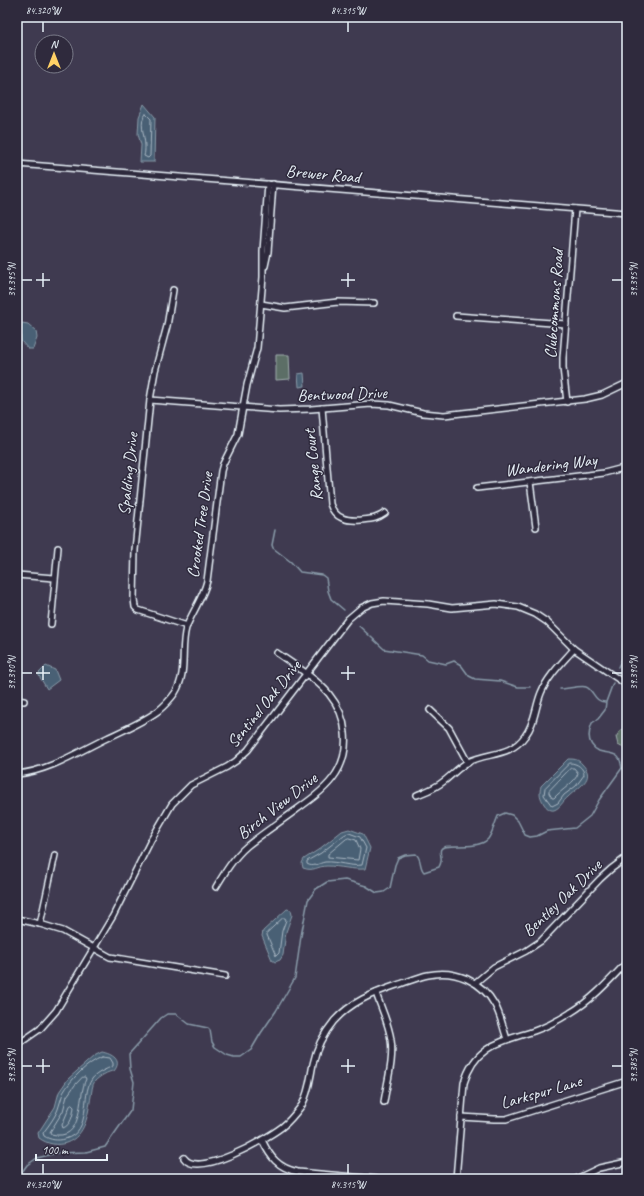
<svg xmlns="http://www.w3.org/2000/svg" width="644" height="1196" font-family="Caveat,sans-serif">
<rect width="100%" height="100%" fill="#3f3a50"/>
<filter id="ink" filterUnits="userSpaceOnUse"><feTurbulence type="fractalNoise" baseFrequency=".025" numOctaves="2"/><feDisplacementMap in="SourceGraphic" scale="8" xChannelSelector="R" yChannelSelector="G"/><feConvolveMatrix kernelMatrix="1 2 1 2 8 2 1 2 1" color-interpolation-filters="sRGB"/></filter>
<g filter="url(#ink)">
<!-- green -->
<g fill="#5c6e66" stroke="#a2b0af">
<polygon points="276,355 289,355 290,379 276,380"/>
<polygon points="627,727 627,750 618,745 616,737 620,731"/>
</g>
<!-- water -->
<g fill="#4a6175" stroke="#899ba9">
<polygon points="144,104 155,117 154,162 140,162 141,145 138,134 139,117"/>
<polygon points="22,323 28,324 36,331 37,338 33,349 28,349 21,341 20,327"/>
<polygon points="304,373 305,386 299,387 298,374"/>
<polygon points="46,666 55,670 59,680 47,689 38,674"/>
<path d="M568 759C574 759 578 759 582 764 597 779 578 787 568 797 563 801 560 808 554 810 550 811 546 807 544 804 540 797 539 794 541 786Z"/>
<path d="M349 829 363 834 370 848 365 869C352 870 340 866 327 866 317 866 314 872 303 868L302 863 304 859 318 850 342 831Z"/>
<polygon points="287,909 291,910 292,915 286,932 283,955 280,960 275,962 272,960 262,936 263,931"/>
<path d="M102 1052C112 1054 123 1060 114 1071 108 1071 99 1077 95 1081 92 1085 92 1091 91 1096 88 1114 86 1136 66 1143 57 1146 47 1144 39 1138L38 1133 40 1130 55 1107 59 1092 68 1079 94 1056Z"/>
</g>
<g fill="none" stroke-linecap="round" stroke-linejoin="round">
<!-- shore -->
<g stroke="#a9b7c4" stroke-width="1">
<path d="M146 114 151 119 150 156 148 158 144 156C145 153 145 149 145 146 145 136 138 121 146 114Z"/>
<path d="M570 763C577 763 584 768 584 775L576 786 564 795 558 803 552 806 544 795 545 788Z"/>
<path d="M571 768H574L578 773C576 782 561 790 554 798H552L549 793V791Z"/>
<path d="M349 833 360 837 366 848 362 865C350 867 337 861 325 862 319 863 313 868 307 864V861L321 853 344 835Z"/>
<polygon points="349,838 356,840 360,849 358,860 328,857 328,854 346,839"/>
<polygon points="283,918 285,918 286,920 282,931 279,953 276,956 267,935 267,933"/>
<path d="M102 1057 110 1058 113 1063V1066C107 1069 96 1073 92 1079 80 1096 93 1131 65 1139 58 1141 50 1140 44 1136L43 1133C49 1125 55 1117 58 1109 60 1104 61 1098 63 1093 71 1079 87 1063 102 1057Z"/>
<path d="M83 1077H85L86 1079C77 1097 85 1143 51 1134L50 1132 63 1111 67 1096 75 1085Z"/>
<path d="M72 1105 74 1107C73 1115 71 1125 63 1128L62 1125 70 1106Z"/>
</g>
<!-- stream -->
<g stroke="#899ba9" stroke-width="1.5">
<polyline points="275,530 272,545 273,548 291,562 300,572 322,575 326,578 328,591 331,599 344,610"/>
<polyline points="359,626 384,649 422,655 428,660 446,664 454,661 461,665 469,676 475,679 500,681 518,687 530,687"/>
<polyline points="618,667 627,648"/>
<path d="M560 689C567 689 582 685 586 687 594 690 594 702 605 702"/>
<polyline points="622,768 627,770"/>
<path d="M17 1179 27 1165 37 1158 57 1153 86 1152 105 1147 131 1110 134 1082 130 1069 129 1054 161 1018 167 1014H176L189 1024 208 1028 210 1030 212 1042 215 1047 227 1055 234 1057H241L251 1050 261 1033 276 1011 295 978 301 936 308 900 316 889 327 882 345 880 366 886 377 893 384 892 390 888 395 865 398 858 405 855 416 854C422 859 419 867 424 872L439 867C440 865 441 863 441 861 442 857 439 852 441 849 445 842 477 851 488 839 493 832 495 823 498 816L505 813 512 815 518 821 525 835 530 837 537 836 547 831 575 828 590 816 599 800 622 768C621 764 621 759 617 756 612 752 604 753 599 751 587 745 588 733 592 723L598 719 605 710 606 702 613 683"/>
</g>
<!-- minor casing -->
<g stroke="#e8f1f8" stroke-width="8">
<g id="minor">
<polyline points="17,164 627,213"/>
<polyline points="265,266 268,252 273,184"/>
<polyline points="173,290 167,326 155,371 150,400 135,550 134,599 135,607 138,610 187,626"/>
<polyline points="261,304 285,308 338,302 374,303"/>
<polyline points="456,316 566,324"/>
<polyline points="150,400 279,410 311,409 371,404 389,405 423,413 444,415 585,399 602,395 627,383"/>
<polyline points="567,402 563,368 563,358 575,209"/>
<path d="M322 408 330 504C335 519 347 521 361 520 371 519 377 519 385 513"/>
<polyline points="530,482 536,527"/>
<polyline points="477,488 604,473 627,467"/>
<polyline points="17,575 54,578"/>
<polyline points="51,624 58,548"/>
<polyline points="17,700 24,701"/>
<polyline points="430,710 449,728 468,763"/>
<path d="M17 774C49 771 78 752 107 738 124 730 143 722 158 711 164 706 170 700 175 693 188 672 180 650 186 628 192 612 203 598 207 581L221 471 223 464 238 434 247 385 257 348 263 277V251L268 184"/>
<path d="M417 795C427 791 436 788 444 781 452 775 459 767 468 762 489 752 510 757 525 736 535 723 535 708 541 693 548 676 562 663 574 649"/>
<path d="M216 887C225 872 234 857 247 846 263 833 280 822 296 810 324 790 349 772 345 733 344 719 338 705 329 694 317 679 293 664 277 653"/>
<polyline points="17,919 40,924 63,931 110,957 225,976"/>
<polyline points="40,924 55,855"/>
<polyline points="475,983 494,967 526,951 541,941 600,879 611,869 627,857"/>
<path d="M376 993C381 1008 389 1024 391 1040 394 1060 387 1082 384 1102"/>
<polyline points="17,1045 40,1029 56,1011 113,916 151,840 172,804 191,785 227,767 236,761 248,750 348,619 361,608 372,603 384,601 428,604 452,608 496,604 518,607 535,614 547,622 574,649 627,685"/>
<polyline points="461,1117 494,1119 506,1119 627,1081"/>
<path d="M262 1140C270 1157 278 1168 298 1172L376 1179"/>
<path d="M184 1158C198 1179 266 1139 282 1127 290 1121 296 1113 302 1105 309 1092 310 1079 313 1064 316 1049 324 1033 334 1021 351 1002 373 993 397 985 407 982 418 977 428 975 455 969 482 981 495 1005 501 1016 503 1028 507 1039"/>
<path d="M456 1179 464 1083C475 1045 501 1042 534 1031 546 1027 559 1020 570 1013 592 1000 609 981 627 962"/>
<polyline points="576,1179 599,1168 627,1162"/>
</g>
</g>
<!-- minor -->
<use href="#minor" stroke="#2f2a3d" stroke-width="5"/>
</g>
</g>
<!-- ticks -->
<path fill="none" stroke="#e8f1f8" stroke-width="1.5" d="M43 22V32M348 22V32M43 273V287M348 273V287M22 280H32M36 280H50M341 280H355M612 280H622M43 666V680M348 666V680M22 673H32M36 673H50M341 673H355M612 673H622M43 1059V1073M348 1059V1073M22 1066H32M36 1066H50M341 1066H355M612 1066H622M43 1164V1174M348 1164V1174"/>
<g text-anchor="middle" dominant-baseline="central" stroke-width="3" stroke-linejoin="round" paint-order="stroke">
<!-- street labels -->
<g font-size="17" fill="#e8f1f8" stroke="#2f2a3d">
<text transform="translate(323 174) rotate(5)">Brewer Road</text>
<text transform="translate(554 304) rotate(-86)">Clubcommons Road</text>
<text transform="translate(342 394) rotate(-2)">Bentwood Drive</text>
<text transform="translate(313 465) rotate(-96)">Range Court</text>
<text transform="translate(551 465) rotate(-7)">Wandering Way</text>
<text transform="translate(128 474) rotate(-84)">Spalding Drive</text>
<text transform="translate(200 525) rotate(-82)">Crooked Tree Drive</text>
<text transform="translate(264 704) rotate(-51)">Sentinel Oak Drive</text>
<text transform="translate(277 806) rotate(-38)">Birch View Drive</text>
<text transform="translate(562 898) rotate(-44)">Bentley Oak Drive</text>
<text transform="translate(541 1092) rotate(-16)">Larkspur Lane</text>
</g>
</g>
<!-- margin -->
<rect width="644" height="1196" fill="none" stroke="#2f2a3d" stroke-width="44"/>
<!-- north arrow -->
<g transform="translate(54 54)"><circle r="19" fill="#2f2a3d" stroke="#797a88"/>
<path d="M0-3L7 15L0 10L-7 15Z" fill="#ffd166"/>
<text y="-6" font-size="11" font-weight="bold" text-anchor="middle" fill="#e8f1f8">N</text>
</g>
<!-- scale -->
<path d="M36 1154v6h71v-6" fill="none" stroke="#e8f1f8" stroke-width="2"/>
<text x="42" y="1154" font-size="12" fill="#e8f1f8" stroke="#2f2a3d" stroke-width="3" paint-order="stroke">100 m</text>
<rect x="22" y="22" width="600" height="1152" fill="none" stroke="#e8f1f8" stroke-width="1.5"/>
<g font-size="10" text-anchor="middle" fill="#e8f1f8">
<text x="43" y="14">84.320°W</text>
<text x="348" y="14">84.315°W</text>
<text transform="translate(11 280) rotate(-90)" y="4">39.395°N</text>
<text transform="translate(633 280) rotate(-90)" y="4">39.395°N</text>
<text transform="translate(11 673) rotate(-90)" y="4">39.390°N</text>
<text transform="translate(633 673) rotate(-90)" y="4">39.390°N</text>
<text transform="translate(11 1066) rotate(-90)" y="4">39.385°N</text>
<text transform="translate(633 1066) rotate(-90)" y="4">39.385°N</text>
<text x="43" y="1188">84.320°W</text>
<text x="348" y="1188">84.315°W</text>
</g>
</svg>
